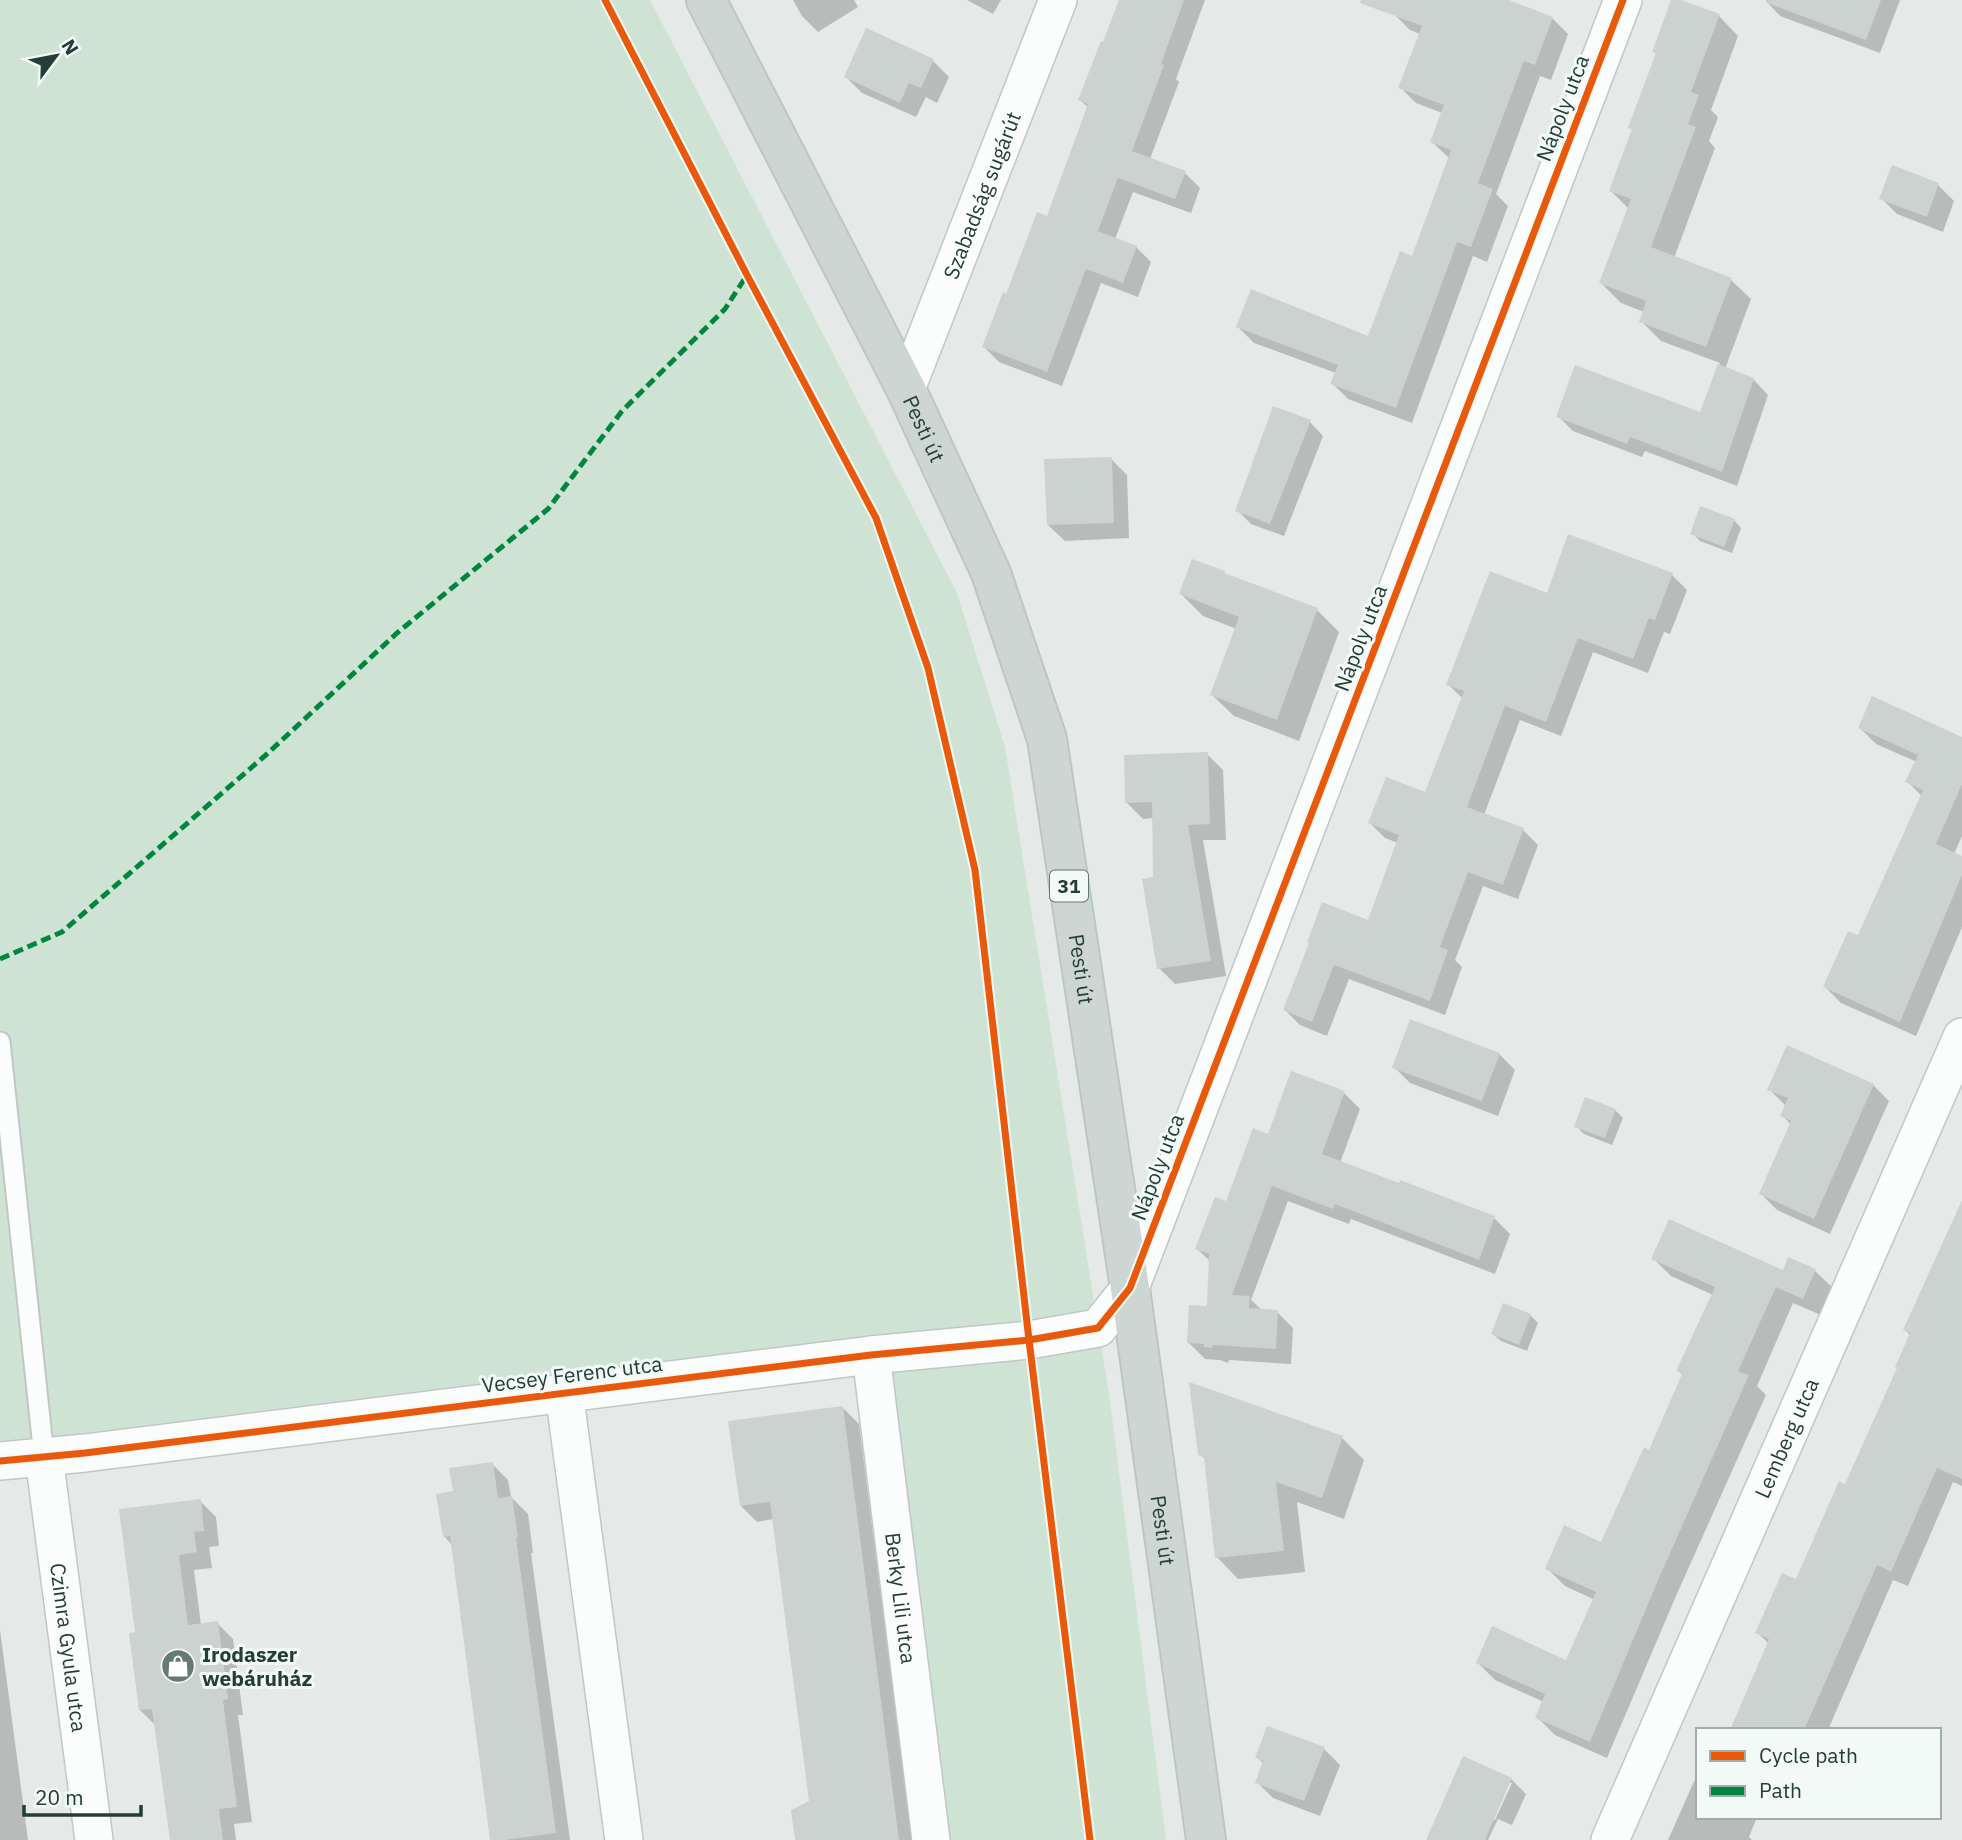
<svg xmlns="http://www.w3.org/2000/svg" width="1962" height="1840" font-family="'IBM Plex Sans',sans-serif">
<rect width="100%" height="100%" fill="#e5eae8"/>
<!-- green -->
<polygon fill="#cee3d4" points="0,0 650,0 957,593 1005,747 1109,1394 1166,1840 931,1840 871,1355 0,1461"/>
<!-- shadow -->
<g fill="#0003" fill-rule="evenodd">
<polygon points="793,0 854,0 858,7 818,32 802,16"/>
<polygon points="967,0 1001,0 993,14"/>
<polygon points="1120,0 1205,0 1176,79 1179,82 1150,159 1185,173 1200,188 1191,213 1133,192 1115,239 1136,247 1151,262 1138,297 1101,283 1062,386 999,362 984,347 1007,296 1048,218 1089,108 1080,100 1104,44"/>
<polygon points="1399,0 1504,0 1552,18 1568,34 1551,80 1540,76 1496,194 1508,206 1487,262 1473,256 1412,423 1348,399 1332,383 1336,373 1254,343 1238,327 1369,338 1413,258 1450,159 1432,142 1442,113 1416,103 1400,87 1420,34 1410,30 1394,14"/>
<polygon points="1673,0 1719,16 1738,36 1711,110 1718,117 1709,141 1715,148 1674,258 1731,280 1751,299 1725,369 1754,380 1768,395 1737,486 1645,451 1642,457 1573,431 1558,416 1701,414 1720,363 1661,341 1641,321 1644,312 1621,303 1601,283 1629,209 1611,191 1633,130 1630,127 1657,55 1654,51"/>
<polygon points="1766,0 1900,0 1880,53 1780,16 1766,1"/>
<polygon points="933,61 949,77 937,103 926,97 916,117 862,93 846,77"/>
<polygon points="1893,167 1938,185 1954,201 1943,232 1897,214 1881,198"/>
<polygon points="1310,422 1323,436 1284,536 1251,524 1237,510"/>
<polygon points="1111,459 1127,475 1129,538 1065,541 1048,525"/>
<polygon points="1734,520 1741,528 1732,553 1700,541 1692,533"/>
<polygon points="1224,573 1227,576 1317,610 1339,632 1299,741 1234,716 1212,695 1237,629 1203,616 1181,594"/>
<polygon points="1672,575 1687,590 1670,634 1664,632 1648,673 1593,652 1561,736 1520,720 1484,815 1523,830 1538,845 1518,899 1483,886 1455,960 1462,967 1445,1015 1349,979 1327,1036 1300,1025 1285,1010 1369,922 1398,843 1385,838 1370,823 1426,794 1463,699 1448,684 1548,595"/>
<polygon points="1860,728 1962,738 1962,836 1954,854 1962,858 1962,927 1916,1036 1841,1003 1825,987 1858,938 1922,796 1908,782 1917,762 1876,744"/>
<polygon points="1207,754 1223,770 1226,840 1203,840 1226,976 1175,984 1159,968 1154,818 1143,819 1127,803"/>
<polygon points="1499,1054 1515,1070 1498,1116 1410,1083 1394,1067"/>
<polygon points="1873,1085 1889,1101 1830,1234 1777,1210 1761,1194 1791,1125 1782,1115 1786,1106 1769,1089"/>
<polygon points="1344,1093 1360,1109 1340,1163 1494,1218 1510,1234 1495,1274 1351,1219 1349,1224 1288,1201 1251,1300 1263,1311 1277,1312 1293,1328 1291,1364 1229,1360 1228,1363 1220,1360 1205,1359 1189,1343 1208,1308 1211,1262 1197,1249 1269,1136"/>
<polygon points="1615,1110 1623,1118 1612,1145 1584,1134 1576,1126"/>
<polygon points="1962,1203 1962,1486 1953,1482 1908,1586 1893,1580 1828,1730 1732,1730 1769,1644 1758,1633 1797,1581 1846,1486 1899,1368 1911,1336 1905,1330"/>
<polygon points="1653,1258 1784,1272 1789,1259 1815,1271 1833,1288 1821,1315 1793,1303 1757,1386 1766,1395 1676,1596 1607,1758 1555,1735 1537,1717 1544,1702 1495,1680 1478,1663 1567,1662 1595,1600 1565,1586 1547,1568 1602,1544 1650,1452 1683,1376 1678,1370 1713,1295 1671,1276"/>
<polygon points="1530,1315 1538,1323 1527,1351 1501,1341 1493,1334"/>
<polygon points="843,1408 859,1424 912,1840 796,1840 811,1802 774,1519 757,1522 741,1506"/>
<polygon points="1342,1438 1364,1460 1344,1519 1297,1502 1305,1572 1238,1579 1217,1557 1206,1460 1200,1454"/>
<polygon points="492,1464 508,1480 511,1497 528,1514 533,1553 531,1553 570,1840 492,1840 452,1545 444,1536 455,1493"/>
<polygon points="200,1501 216,1517 219,1546 209,1547 212,1568 194,1570 201,1625 217,1623 233,1639 243,1715 238,1715 252,1822 234,1824 236,1840 171,1840 156,1726 140,1710 137,1633"/>
<polygon points="0,1630 28,1840 0,1840"/>
<polygon points="1324,1749 1340,1765 1320,1816 1273,1798 1257,1782 1264,1764 1257,1757"/>
<polygon points="1696,1777 1698,1778 1698,1817 1757,1817 1749,1837 1752,1840 1668,1840"/>
<path d="M1511 1779 1526 1794 1512 1825 1498 1819 1488 1840H1428ZM1508 1783H1512L1495 1820 1492 1819Z"/>
</g>
<!-- building -->
<g fill="#ccd2cf">
<polygon points="1119,0 1184,0 1161,64 1164,65 1132,151 1186,171 1175,199 1118,178 1098,231 1137,246 1123,283 1086,269 1047,372 982,347 1003,292 1006,294 1037,212 1047,216 1088,104 1078,100 1101,41 1103,42"/>
<polygon points="1361,0 1509,0 1553,17 1535,65 1524,61 1478,183 1493,189 1471,247 1457,242 1396,408 1330,384 1338,365 1236,327 1251,289 1368,336 1400,251 1412,256 1451,150 1430,142 1444,105 1398,88 1422,26 1360,3"/>
<polygon points="1671,0 1681,0 1720,14 1691,92 1699,95 1688,124 1696,127 1651,247 1732,278 1706,347 1639,322 1646,301 1599,283 1631,199 1609,191 1632,129 1628,128 1656,53 1652,52"/>
<polygon points="1767,0 1881,0 1866,40 1767,3"/>
<polygon points="866,28 934,59 921,88 909,83 900,103 844,77"/>
<polygon points="1892,165 1939,183 1927,217 1879,199"/>
<polygon points="1718,364 1754,378 1722,472 1630,437 1627,444 1556,417 1575,365 1700,412"/>
<polygon points="1273,406 1311,420 1270,524 1235,511"/>
<polygon points="1112,457 1114,523 1047,525 1044,459"/>
<polygon points="1700,506 1735,519 1724,547 1690,534"/>
<polygon points="1568,534 1673,573 1655,620 1649,618 1633,659 1578,638 1546,722 1505,706 1467,807 1524,828 1503,885 1468,872 1440,947 1448,950 1430,1001 1334,965 1312,1022 1283,1010 1309,943 1307,942 1322,902 1368,920 1399,835 1368,823 1386,777 1425,792 1464,691 1446,685 1490,571 1547,593"/>
<polygon points="1192,559 1225,571 1224,573 1318,608 1277,720 1210,695 1239,617 1179,594"/>
<polygon points="1872,696 1962,737 1962,784 1936,844 1962,856 1962,875 1900,1022 1823,987 1848,931 1858,935 1923,790 1905,782 1918,755 1858,728"/>
<polygon points="1208,752 1210,824 1188,825 1211,961 1157,969 1142,879 1153,877 1152,802 1125,803 1124,755"/>
<polygon points="1410,1019 1500,1053 1482,1101 1392,1068"/>
<polygon points="1787,1045 1874,1084 1814,1219 1759,1194 1791,1121 1780,1116 1788,1098 1767,1090"/>
<polygon points="1291,1071 1345,1091 1322,1154 1399,1183 1400,1180 1495,1216 1479,1260 1335,1204 1333,1209 1272,1186 1232,1295 1250,1296 1249,1308 1278,1310 1276,1349 1213,1345 1212,1348 1204,1347 1204,1344 1187,1343 1189,1305 1207,1306 1209,1254 1195,1249 1215,1197 1226,1201 1253,1128 1268,1134"/>
<polygon points="1585,1097 1616,1109 1605,1138 1574,1127"/>
<polygon points="1962,1200 1962,1479 1937,1468 1891,1572 1877,1565 1804,1730 1730,1730 1769,1639 1755,1633 1782,1573 1796,1579 1839,1481 1845,1484 1897,1368 1895,1367 1910,1333 1903,1330"/>
<polygon points="1669,1219 1783,1270 1788,1257 1816,1269 1803,1299 1776,1287 1738,1371 1749,1375 1659,1578 1590,1742 1535,1718 1545,1694 1476,1663 1492,1626 1566,1660 1596,1592 1545,1569 1564,1525 1601,1542 1644,1447 1649,1450 1682,1374 1676,1371 1715,1287 1651,1259"/>
<polygon points="1503,1303 1531,1314 1519,1345 1491,1334"/>
<polygon points="1189,1382 1343,1436 1322,1498 1276,1482 1284,1551 1215,1558 1204,1457 1198,1455"/>
<polygon points="843,1406 899,1840 795,1840 791,1810 809,1801 770,1502 740,1506 728,1421"/>
<polygon points="493,1462 498,1498 512,1496 518,1537 516,1538 556,1833 504,1840 490,1840 450,1536 443,1537 436,1494 453,1491 449,1468"/>
<polygon points="201,1499 204,1531 194,1532 197,1552 179,1555 188,1625 218,1621 228,1699 223,1700 237,1807 219,1809 223,1840 170,1840 152,1709 139,1710 129,1633 135,1632 119,1509"/>
<polygon points="1267,1726 1325,1747 1304,1801 1255,1783 1263,1761 1255,1758"/>
<polygon points="1463,1756 1512,1778 1485,1840 1426,1840"/>
</g>
<g fill="none" stroke-linecap="round" stroke-linejoin="round">
<!-- lane casing -->
<g stroke="#c2c7c5" stroke-width="23">
<polyline id="lane" points="0,1042 44,1457"/>
</g>
<!-- street casing -->
<g stroke="#c2c7c5" stroke-width="40">
<g id="street">
<path id="s1" d="M906 389 1058 0"/>
<path id="s2" d="M871 1355 931 1840"/>
<polyline points="564,1392 624,1840"/>
<path id="s3" d="M44 1457 94 1840"/>
<polyline points="0,1461 85,1453 871,1355 1029,1340 1098,1328 1130,1288 1623,0"/>
<path id="s4" d="M1610 1840 1962 1037"/>
</g>
</g>
<!-- primary casing -->
<g stroke="#bdc6c3" stroke-width="42">
<g id="primary">
<path id="s5" d="M706 0 906 389 991 573 1047 739 1130 1288 1206 1840"/>
</g>
</g>
<!-- lane -->
<use href="#lane" stroke="#fbfcfc" stroke-width="19"/>
<!-- street -->
<use href="#street" stroke="#fbfcfc" stroke-width="37"/>
<!-- primary -->
<use href="#primary" stroke="#ced6d4" stroke-width="38"/>
<!-- quiet -->
<polyline stroke="#00873e" stroke-width="5" stroke-dasharray="10 5" stroke-linecap="butt" points="0,959 62,932 267,754 397,633 548,509 622,411 725,309 747,275"/>
<!-- cycleway casing -->
<g stroke="#f3f9f6" stroke-width="11">
<g id="cycleway">
<polyline points="605,0 747,275 876,518 928,668 975,870 1029,1340 1090,1840"/>
<polyline points="0,1461 85,1453 871,1355 1029,1340 1098,1328 1130,1288 1623,0"/>
</g>
</g>
<!-- cycleway -->
<use href="#cycleway" stroke="#e8590c" stroke-width="7"/>
</g>
<!-- icons -->
<defs>
<g id="shop-disc" transform="scale(1.75)"><circle r="9.5" fill="#667a74" stroke="#f3f9f6"/><path d="M-5-2.5h2.3a2.7 3.5 0 0 1 5.4 0H5L5.5 6h-11ZM-1.5-2.5h3a1.5 2.3 0 0 0-3 0Z" fill="#fff"/></g>
</defs>
<g fill-rule="evenodd">
<use href="#shop-disc" x="178" y="1666"/>
</g>
<g text-anchor="middle" dominant-baseline="central" stroke-width="6" stroke-linejoin="round" paint-order="stroke">
<!-- shield labels -->
<rect fill="#f3f9f6" stroke="#617670" stroke-width="2" x="1050" y="870.5" width="38" height="31" rx="5"/>
<g font-size="19" font-weight="bold" fill="#223e36">
<text x="1069" y="886">31</text>
</g>
<!-- street labels -->
<g font-size="21" fill="#223e36" stroke="#f3f9f6">
<text transform="translate(1562 108) rotate(-69)">Nápoly utca</text>
<text stroke="none"><textPath href="#s1" startOffset="208">Szabadság sugárút</textPath></text>
<text stroke="none"><textPath href="#s5" startOffset="481">Pesti út</textPath></text>
<text transform="translate(1360 638) rotate(-69)">Nápoly utca</text>
<text stroke="none"><textPath href="#s5" startOffset="1048">Pesti út</textPath></text>
<text transform="translate(1157 1167) rotate(-69)">Nápoly utca</text>
<text transform="translate(572 1374) rotate(-7)">Vecsey Ferenc utca</text>
<text stroke="none"><textPath href="#s4" startOffset="439">Lemberg utca</textPath></text>
<text stroke="none"><textPath href="#s5" startOffset="1615">Pesti út</textPath></text>
<text stroke="none"><textPath href="#s2" startOffset="245">Berky Lili utca</textPath></text>
<text stroke="none"><textPath href="#s3" startOffset="192">Czimra Gyula utca</textPath></text>
</g>
<!-- poi labels -->
<g font-size="21" font-weight="bold" fill="#223e36" stroke="#f3f9f6" text-anchor="start">
<text x="202" y="1654">Irodaszer<tspan x="202" dy="24">webáruház</tspan></text>
</g>
</g>
<!-- legend -->
<rect x="1696" y="1728" width="245" height="91" fill="#f3f9f6" stroke="#9faea9" stroke-width="2"/>
<rect x="1710" y="1751" width="35" height="10" fill="#e8590c" stroke="#9faea9" stroke-width="2"/>
<text x="1759" y="1763" font-size="21" fill="#223e36">Cycle path</text>
<rect x="1710" y="1786" width="35" height="10" fill="#00873e" stroke="#9faea9" stroke-width="2"/>
<text x="1759" y="1798" font-size="21" fill="#223e36">Path</text>
<!-- north arrow -->
<g transform="translate(56 56) rotate(58)" stroke="#f3f9f6" stroke-width="5" paint-order="stroke">
<path d="M0-5L12 26L0 18L-12 26Z" fill="#223e36"/>
<text y="-10" font-size="19" font-weight="bold" text-anchor="middle" fill="#223e36">N</text>
</g>
<!-- scale -->
<path d="M24 1805v10h117v-10" fill="none" stroke="#223e36" stroke-width="3.5"/>
<text x="35" y="1805" font-size="21" fill="#223e36" stroke="#f3f9f6" stroke-width="5" paint-order="stroke">20 m</text>
</svg>
